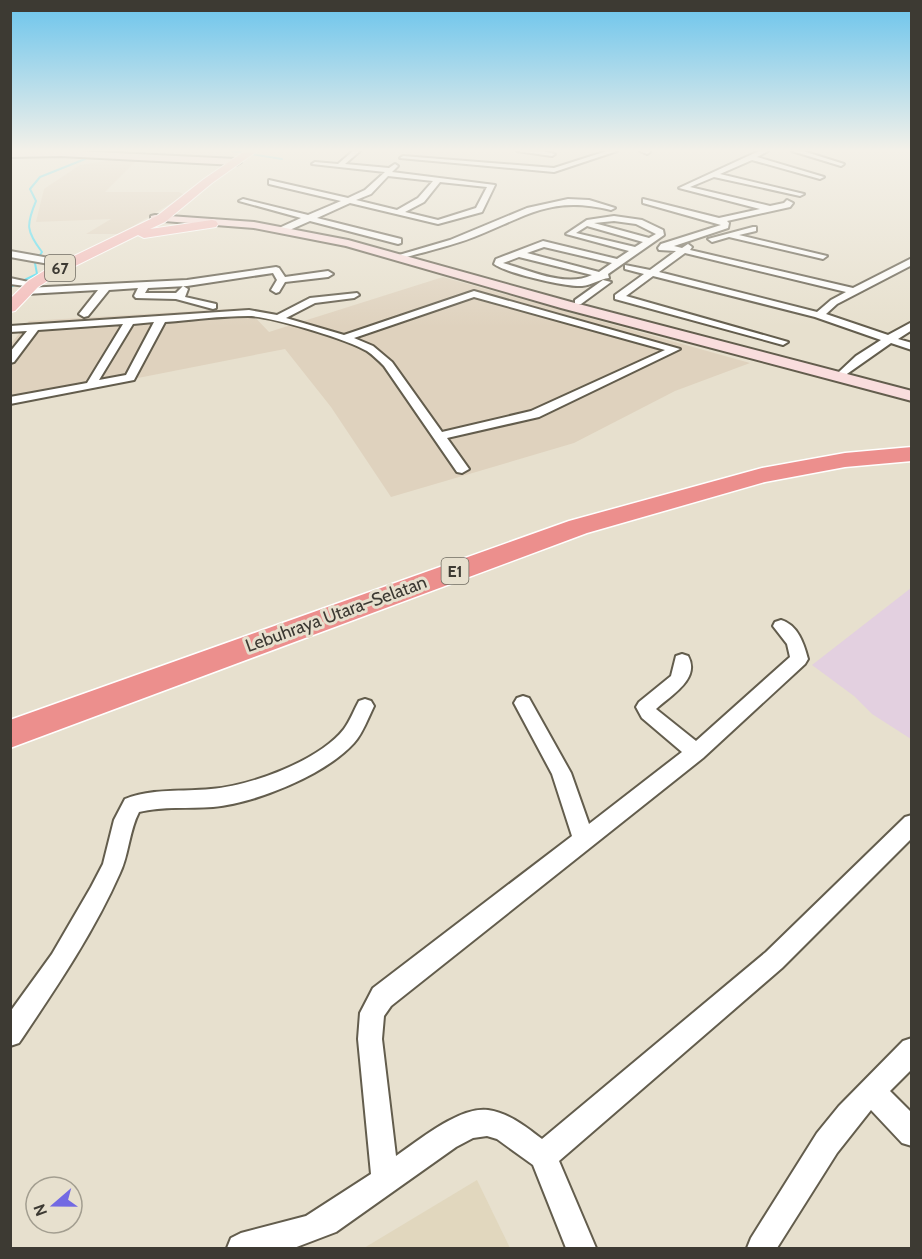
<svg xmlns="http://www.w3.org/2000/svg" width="922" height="1259" font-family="Cabin,sans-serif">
<rect width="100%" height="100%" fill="#e7e0ce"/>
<!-- commercial -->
<g fill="#dfd2be">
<polygon points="119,159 137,160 105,192 179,192 185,195 120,234 86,234 111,219 36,222 44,189 80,165"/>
<polygon points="443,277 750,363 675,391 574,443 391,497 331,407 285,349 11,403 11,344 29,321 246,308 269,332"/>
</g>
<!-- built -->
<polygon fill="#e1d7be" points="477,1180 510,1248 364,1248"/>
<!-- medical -->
<polygon fill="#e3d0e0" points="911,588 911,739 872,714 854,696 812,665"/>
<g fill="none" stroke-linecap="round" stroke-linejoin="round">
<!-- stream -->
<g stroke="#4eddf3" stroke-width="2">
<polyline points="232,151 282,159"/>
<path d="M10 287 37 274 35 263 42 252C26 231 26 225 36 201L30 189 40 177 85 159"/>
</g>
<!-- street casing -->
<g stroke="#635d4d" stroke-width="4">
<g id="street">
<path d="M353 151H360L345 164 389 168 395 164 398 166 392 172 495 185 482 212 438 224 350 203 317 218 401 239V243L398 244 310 221 285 232H279V228L301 218 239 201 243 199 308 215 341 201 269 184V180L348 198 365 190 385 172 312 164 315 162 338 164ZM388 176 433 181 418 198 397 210 356 200 371 194ZM440 182 487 187 476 208 438 220 405 212 424 202Z"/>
<polygon points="517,151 542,151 555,154 552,156"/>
<polygon points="607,151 617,151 554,172 400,158 403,156 554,168"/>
<polygon points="640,151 650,151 650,152 647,154"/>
<path d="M759 151H768L757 157 824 177 820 179 752 160 720 174 804 194 800 196 714 177 690 187 770 206 784 203 787 200 793 203 790 207 727 221 729 223 728 228 674 246 682 248 688 244 692 247 690 250 853 288 912 258V265L837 304 826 314 888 335 912 322V330L898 339 912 343V350L891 343 844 376 838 373 840 371 856 356 881 340 815 317 653 276 626 296 788 342 783 345 615 299V295L644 274 625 269V265L650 270 676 251 659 250 658 248 661 244 721 225 643 203V199L719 218 760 209 679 188ZM685 253 846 292 831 300 817 312 659 272Z"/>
<polygon points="792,151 803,151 844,164 841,166"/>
<path d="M568 199 589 200 615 208 611 210C551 195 527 216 474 237 451 246 427 251 403 258L399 255 450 240 527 208Z"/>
<path d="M614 216 642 220 663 230 664 235 608 274 609 278C600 279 592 285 582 286 566 287 506 273 494 264L496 259 543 241 617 259 629 251 566 234 587 220ZM614 221 636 224 656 234 649 238 594 223ZM587 226 643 242 635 247 576 233ZM544 247 612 263 599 272 527 253ZM519 257 592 275C566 288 530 270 503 263Z"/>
<polygon points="753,227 756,227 756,231 739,235 827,256 823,259 729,237 712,242 708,239"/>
<polygon points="10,251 66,261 70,264 66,267 10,257"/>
<polygon points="276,267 279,268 285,277 328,271 333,274 328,277 285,282 279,292 276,293 271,290 277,280 273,273 187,286 148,288 145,293 176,293 183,286 188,289 185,297 216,304 216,308 213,309 176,299 136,298 134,296 138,288 109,290 88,316 84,317 79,314 98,290 26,294 21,291 26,288 187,280"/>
<polygon points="10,278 38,284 33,287 10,284"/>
<polygon points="603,280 611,282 581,304 575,304 575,300"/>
<path d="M474 291 680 349 539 417 447 438 469 469 462 473 457 472 384 366C379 361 373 355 367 351 347 339 270 316 248 316 220 316 192 320 165 322L134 380 10 404V397L87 383 123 324 38 330 14 362 10 363V352L27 331 10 332V326L249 310 277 315 310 298 357 293 359 295 354 298 315 303 286 318 344 335ZM474 297 665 350 531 411 442 432 392 362 373 346 354 338ZM154 322 126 375 99 380 133 324Z"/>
<path d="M781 620C798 625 804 644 808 659L805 664 703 758 391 1006 384 1016 382 1039 396 1156C419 1140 460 1106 488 1110 509 1113 526 1127 542 1139L766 952 905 817 912 815V838L782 968 559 1161 596 1248H566L533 1165 497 1139 487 1136 473 1138 456 1147 336 1232 294 1248H227L231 1238 241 1233 306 1216 371 1174 358 1039 360 1013 373 988 572 836 552 774 514 703 517 698 523 696 529 698 571 773 589 824 682 752 642 718 636 707 639 702 671 676 676 656 682 654 688 656C701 679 670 696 656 709L696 741 790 657 787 644 773 626 775 622Z"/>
<path d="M365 699 371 701 374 706C368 718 363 733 354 743 325 775 256 803 213 807 188 809 163 806 139 812 129 831 129 854 120 873 93 934 56 988 19 1043L10 1046V1012L52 954 91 887 103 864 114 820 125 799C153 788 182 792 211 789 250 786 319 761 344 729 350 721 354 710 359 701Z"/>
<polygon points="912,1038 912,1069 890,1091 912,1113 912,1146 902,1143 871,1110 837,1153 777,1248 747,1248 751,1238 817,1133 839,1106 903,1041"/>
</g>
</g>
<!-- secondary casing -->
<g stroke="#635d4d" stroke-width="4">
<g id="secondary">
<polygon points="10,151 77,151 236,159 241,162 236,165 61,156 10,157"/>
<polygon points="155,215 254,222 348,240 571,302 912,391 912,401 561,308 346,246 254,228 151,220 151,216"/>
</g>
</g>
<!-- primary casing -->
<g stroke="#fff" stroke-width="2">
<polygon id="primary" points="245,151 257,151 212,183 165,222 150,229 212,220 216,221 218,224 216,227 144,238 138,235 57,275 38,287 15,311 10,312 10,299 28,281 47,269 157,216 204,179"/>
</g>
<!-- highway casing -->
<g stroke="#fff" stroke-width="3">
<polygon id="highway" points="912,447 912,461 845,467 765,482 587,533 10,748 10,720 569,521 762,468 845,453"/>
</g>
<!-- street -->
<use href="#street" fill="#fff" fill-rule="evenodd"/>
<!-- secondary -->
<use href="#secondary" fill="#f9dddd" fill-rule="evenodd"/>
<!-- primary -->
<use href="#primary" fill="#f4bcbb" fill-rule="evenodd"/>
<!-- highway -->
<use href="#highway" fill="#ec8f8d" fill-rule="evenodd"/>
</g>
<!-- sky -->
<linearGradient id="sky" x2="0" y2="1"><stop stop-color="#6ac4ec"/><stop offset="0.46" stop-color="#f4f1e9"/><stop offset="1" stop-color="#f4f1e9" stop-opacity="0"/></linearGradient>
<rect width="922" height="327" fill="url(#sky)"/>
<g text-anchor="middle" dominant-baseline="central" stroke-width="6" stroke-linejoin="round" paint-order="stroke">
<!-- shield labels -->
<g fill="#e7e0ce" stroke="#706c62" stroke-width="1.5">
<rect x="45" y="255" width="30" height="26" rx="4.5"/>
<rect x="441.5" y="558" width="27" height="26" rx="4.5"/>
</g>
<g font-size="16" font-weight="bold" fill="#3d3a33">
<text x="60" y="268">67</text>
<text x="455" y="571">E1</text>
</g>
<!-- street labels -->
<g font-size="18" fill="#3d3a33" stroke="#e7e0ce">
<text transform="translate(336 614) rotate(-20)">Lebuhraya Utara–Selatan</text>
</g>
</g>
<!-- border -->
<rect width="922" height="1259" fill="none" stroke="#3d3a33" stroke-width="24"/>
<!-- north arrow -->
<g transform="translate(54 1205) rotate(250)"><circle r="28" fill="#e7e0ce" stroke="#a39e90" stroke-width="1.5"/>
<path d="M0-4.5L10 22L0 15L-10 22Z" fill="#7269e3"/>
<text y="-9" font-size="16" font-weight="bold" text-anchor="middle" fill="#3d3a33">N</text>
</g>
</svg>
